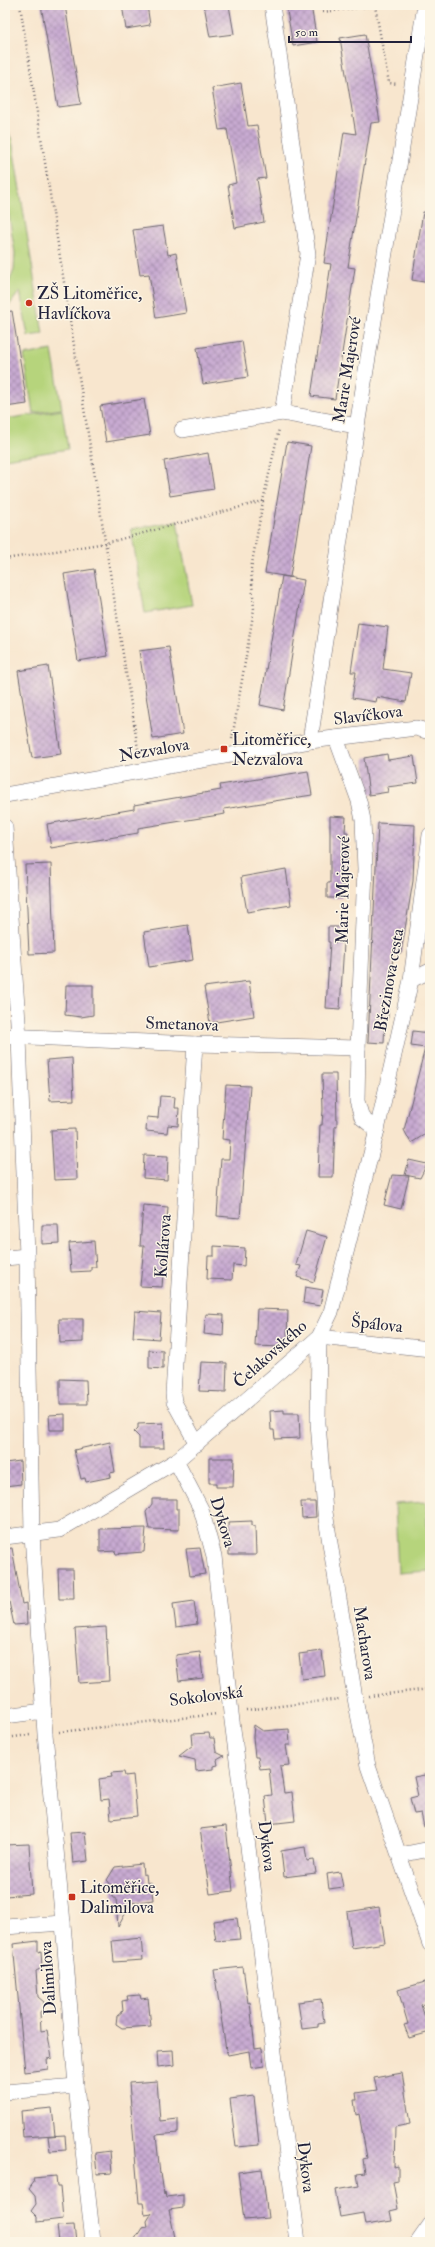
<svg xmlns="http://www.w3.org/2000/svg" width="435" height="2247" font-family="'IM FELL Double Pica',serif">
<defs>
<pattern id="building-cross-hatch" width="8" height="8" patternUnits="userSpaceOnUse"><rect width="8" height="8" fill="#c8aad1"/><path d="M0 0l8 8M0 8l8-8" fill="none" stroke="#a28aab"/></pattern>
</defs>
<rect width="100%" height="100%" fill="#fcf5e5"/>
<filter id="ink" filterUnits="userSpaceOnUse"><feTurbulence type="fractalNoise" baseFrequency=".025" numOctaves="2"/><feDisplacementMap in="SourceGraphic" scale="8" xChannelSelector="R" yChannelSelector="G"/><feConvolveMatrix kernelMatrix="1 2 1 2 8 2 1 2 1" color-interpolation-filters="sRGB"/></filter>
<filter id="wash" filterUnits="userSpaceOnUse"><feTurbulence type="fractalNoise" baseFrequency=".012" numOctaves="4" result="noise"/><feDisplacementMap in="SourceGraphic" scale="16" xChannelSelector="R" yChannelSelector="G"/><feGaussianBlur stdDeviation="0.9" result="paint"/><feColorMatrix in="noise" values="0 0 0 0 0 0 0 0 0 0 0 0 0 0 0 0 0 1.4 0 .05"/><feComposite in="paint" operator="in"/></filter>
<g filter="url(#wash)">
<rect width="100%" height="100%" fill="#f8e6ce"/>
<!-- pitch -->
<g fill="#b6d47b" stroke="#6c7b5b">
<polygon points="5,126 12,140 43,334 28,336 20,291 5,311 5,292 14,270 15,253 5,192"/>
<polygon points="52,350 62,409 33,413 24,355"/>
<polygon points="62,410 68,449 5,459 5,419"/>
<polygon points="177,521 192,605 145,613 131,529"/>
<polygon points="426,1502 429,1571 398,1573 395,1504"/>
</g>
<g id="blocks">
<!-- building -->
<g fill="url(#building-cross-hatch)">
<polygon points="41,5 65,5 81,104 58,107"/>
<polygon points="122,5 147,5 150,25 126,29"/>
<polygon points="204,5 229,5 234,34 210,37"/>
<polygon points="286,5 311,5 317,42 293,46"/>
<polygon points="365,34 380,122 371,123 348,267 355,268 335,399 311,396 331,264 324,263 344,132 356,134 340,38"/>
<polygon points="241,83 248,126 257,125 266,178 257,179 264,222 235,228 228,185 236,183 227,129 219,130 212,88"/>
<polygon points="423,212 430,213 430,283 412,280"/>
<polygon points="163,226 168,255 176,253 186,313 156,318 149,274 140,275 133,230"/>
<polygon points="12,311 27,404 5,407 5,312"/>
<polygon points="242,341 248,377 203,384 197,348"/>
<polygon points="144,399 150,435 106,442 100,406"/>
<polygon points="287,442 311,446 290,577 265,573"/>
<polygon points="208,453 214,489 170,496 164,461"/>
<polygon points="94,569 108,656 78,661 64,574"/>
<polygon points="282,576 304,580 283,710 260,705"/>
<polygon points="358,623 388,627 383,669 411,673 406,702 377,697 376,702 352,698 356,672 351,672"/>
<polygon points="169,647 183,734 153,739 139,651"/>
<polygon points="48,666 61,754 32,758 18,671"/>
<polygon points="387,754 388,760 414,756 418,783 387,787 388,792 369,795 364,758"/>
<polygon points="308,771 312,795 224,809 225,814 138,828 138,833 51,848 47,824 134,809 134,805 221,790 220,785"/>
<polygon points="330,816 346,817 345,832 348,832 346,884 342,883 342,898 327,898 327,883 330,883"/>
<polygon points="378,823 415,825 413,881 401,953 393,953 390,1001 388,1001 388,1018 385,1018 384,1043 368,1042"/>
<polygon points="51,864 54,953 29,954 25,865"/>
<polygon points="286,869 291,905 247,912 241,877"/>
<polygon points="188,925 193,960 149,967 144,932"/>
<polygon points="328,927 343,927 342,942 334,942 344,943 340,1009 326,1008 330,942 328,942"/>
<polygon points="249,981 254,1016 210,1023 204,987"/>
<polygon points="66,985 93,985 93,1015 81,1017 65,1015"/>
<polygon points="413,1031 430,1033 428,1045 430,1046 430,1112 427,1133 411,1143 404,1130 425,1048 411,1046"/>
<polygon points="72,1058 74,1100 50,1101 47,1060"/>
<polygon points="322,1074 336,1074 337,1126 335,1126 333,1177 318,1177 320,1125 322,1125 323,1110"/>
<polygon points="226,1085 250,1086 240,1218 217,1216 221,1159 229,1159 230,1140 222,1139"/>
<polygon points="160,1096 175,1097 174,1108 179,1108 178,1126 168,1125 167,1133 146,1131 147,1117 158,1118"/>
<polygon points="75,1129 77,1179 54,1180 51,1130"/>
<polygon points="144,1155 168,1156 167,1180 143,1178"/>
<polygon points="409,1160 427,1164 420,1178 405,1175"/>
<polygon points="392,1175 409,1176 401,1209 384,1205"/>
<polygon points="143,1205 168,1207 162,1287 140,1286 144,1246 140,1246"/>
<polygon points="42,1225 58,1225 59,1243 42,1244"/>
<polygon points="306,1231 327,1237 314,1282 297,1277 301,1266 296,1265"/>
<polygon points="94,1241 96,1267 91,1267 91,1271 71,1272 69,1243"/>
<polygon points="214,1246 245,1248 244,1266 233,1265 232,1280 207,1279 208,1256 214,1256"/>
<polygon points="305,1287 323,1290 320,1306 303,1303"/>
<polygon points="257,1309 288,1310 287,1338 283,1338 283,1347 255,1346"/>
<polygon points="135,1311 161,1313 159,1339 133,1337"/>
<polygon points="206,1314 224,1315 223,1336 204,1334"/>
<polygon points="59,1319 83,1319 83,1342 60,1343"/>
<polygon points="149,1350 163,1351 163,1369 149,1368"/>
<polygon points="201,1362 227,1363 226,1392 199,1391"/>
<polygon points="60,1379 86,1380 87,1404 60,1404"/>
<polygon points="284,1410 284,1413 299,1413 300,1438 275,1439 274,1430 271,1430 270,1411"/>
<polygon points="65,1414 65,1430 50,1430 49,1415"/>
<polygon points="163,1423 164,1448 139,1448 139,1437 134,1432 138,1428 138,1424"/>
<polygon points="110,1442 115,1472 110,1473 111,1477 86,1482 85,1478 81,1479 74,1450"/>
<polygon points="209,1458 234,1458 233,1487 216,1487 216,1483 209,1483"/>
<polygon points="20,1461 21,1484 5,1486 5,1463"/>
<polygon points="152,1499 176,1499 176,1509 179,1509 179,1530 149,1529 146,1512 152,1504"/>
<polygon points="301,1502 315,1502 316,1517 302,1518"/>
<polygon points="252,1521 252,1526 255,1526 256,1555 229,1555 228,1522"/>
<polygon points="146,1528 144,1552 116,1554 115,1551 100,1552 100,1529"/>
<polygon points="12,1548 22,1604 26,1603 27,1624 14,1625 8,1597 5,1597 5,1549"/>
<polygon points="200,1548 205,1574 190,1576 186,1549"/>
<polygon points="58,1569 73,1569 74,1599 59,1599"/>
<polygon points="194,1601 197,1624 176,1627 173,1604"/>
<polygon points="106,1627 109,1681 79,1683 75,1629"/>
<polygon points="322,1651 325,1676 302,1679 299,1654"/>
<polygon points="200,1652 203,1678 179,1681 176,1655"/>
<polygon points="254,1725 263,1731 289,1729 290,1745 286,1745 289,1765 280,1766 284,1793 292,1792 295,1821 268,1824 265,1796 272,1795 269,1768 260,1769 258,1757 255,1757 253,1737"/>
<polygon points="209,1733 210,1738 214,1738 216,1752 224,1756 217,1760 218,1765 213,1766 213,1769 196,1771 195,1760 179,1756 193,1745 192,1734"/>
<polygon points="124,1772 125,1776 133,1775 137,1816 111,1819 109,1799 101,1800 99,1779 112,1777 111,1773"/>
<polygon points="430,1774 430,1826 424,1827 421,1813 414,1814 410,1798 418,1796 414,1777"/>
<polygon points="226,1826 233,1891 210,1894 200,1829"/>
<polygon points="85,1832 88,1861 73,1863 70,1833"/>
<polygon points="29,1844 32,1894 5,1896 5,1845"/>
<polygon points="305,1847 307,1861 314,1860 316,1873 284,1877 281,1851"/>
<polygon points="142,1864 143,1875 146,1874 147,1883 151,1882 153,1900 131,1903 118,1927 116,1898 113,1898 112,1886 107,1880 115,1867"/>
<polygon points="340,1872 343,1887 329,1889 327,1874"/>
<polygon points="379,1907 385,1943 352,1948 347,1912"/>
<polygon points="237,1918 240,1939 216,1941 213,1921"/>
<polygon points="141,1938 143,1960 114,1962 112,1941"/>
<polygon points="38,1941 38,1952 41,1951 42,1968 36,1971 38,1997 44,2002 44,2007 40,2012 41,2031 47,2030 52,2058 47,2059 48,2069 25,2072 13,1944"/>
<polygon points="243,1967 248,2003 250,2002 255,2049 262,2048 264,2066 251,2068 249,2051 228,2055 226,2050 214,1970"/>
<polygon points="425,1982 430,2001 421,2005 430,2032 409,2038 404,2025 408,2024 398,1990"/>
<polygon points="140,1995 141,1999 148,1998 151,2026 122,2028 116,2024 117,2016 123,2011 122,2001 128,2000 127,1996"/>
<polygon points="321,1999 324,2023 318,2024 318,2027 302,2029 298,2002"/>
<polygon points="173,2050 174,2065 158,2067 157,2051"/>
<polygon points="402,2073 410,2124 395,2127 394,2167 398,2166 398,2181 393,2182 398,2209 390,2211 392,2221 365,2225 363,2213 340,2217 335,2190 359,2186 357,2174 365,2173 363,2159 367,2158 359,2114 356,2115 354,2100 357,2100 356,2093 377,2090 374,2078"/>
<polygon points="157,2081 160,2121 178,2119 178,2133 156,2135 160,2174 161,2173 164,2194 165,2192 166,2197 183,2195 183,2208 169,2210 176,2242 133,2242 142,2228 148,2227 147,2221 152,2213 145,2214 143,2203 139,2203 129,2083"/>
<polygon points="254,2096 259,2145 236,2147 230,2099"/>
<polygon points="52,2108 55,2135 23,2137 21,2111"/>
<polygon points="65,2135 66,2150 50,2151 48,2136"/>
<polygon points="110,2151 112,2173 97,2174 95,2153"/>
<polygon points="262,2169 268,2218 244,2220 238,2172"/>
<polygon points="56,2176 57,2186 60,2186 63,2219 37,2222 37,2217 31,2211 36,2204 35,2196 29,2189 34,2182 33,2178"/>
<polygon points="74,2225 76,2242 59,2242 57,2226"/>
</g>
</g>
</g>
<g filter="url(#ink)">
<use href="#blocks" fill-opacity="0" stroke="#6d676e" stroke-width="1"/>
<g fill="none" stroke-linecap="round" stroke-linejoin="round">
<!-- minor casing -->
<g stroke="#6d676e" stroke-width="16">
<g id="minor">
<polyline points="272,5 308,254 282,413"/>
<polyline points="182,430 282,413 357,426"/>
<polyline points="336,738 359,801 363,820 365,869 358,1048 357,1101 362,1118 377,1130"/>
<polyline points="310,741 357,426 425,5"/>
<polyline points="5,795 310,741 416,728 430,732"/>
<polyline points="5,827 19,1037 27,1256 32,1534 45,1734 63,1923 76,2086 93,2242"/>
<polyline points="411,980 430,971"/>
<polyline points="5,1036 195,1044 358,1048"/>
<polyline points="195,1044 173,1394 174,1402 197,1444"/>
<polyline points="5,1258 27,1256"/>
<polyline points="319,1337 318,1423 325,1512 355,1698 368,1766 430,1944"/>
<polyline points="319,1337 430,1349"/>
<polyline points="176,1461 201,1509 214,1556 231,1713 298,2242"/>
<polyline points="5,1537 59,1530 176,1461 319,1337 331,1312 377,1130 411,980 430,835"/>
<polyline points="5,1716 44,1711"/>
<polyline points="400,1855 430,1849"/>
<polyline points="5,1927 63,1923"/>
<polyline points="5,2092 76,2086"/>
<polyline points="418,2242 430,2225"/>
</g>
</g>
<!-- path -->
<g stroke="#6d676e" stroke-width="2.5" stroke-dasharray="1 3" stroke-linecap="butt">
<polyline points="20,5 139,755"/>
<polyline points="321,5 322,12 375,6 389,83 398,84"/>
<polyline points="5,559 106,543 263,501"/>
<polyline points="232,739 254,609 251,569 263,501 279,429"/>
<polyline points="369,1696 430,1689"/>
<polyline points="246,1710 340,1699"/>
<polyline points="59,1732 217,1714"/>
<polyline points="5,1738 30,1735"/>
</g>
<!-- minor -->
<use href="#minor" stroke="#fff" stroke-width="15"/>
</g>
</g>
<!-- markers -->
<g fill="#c8321e" stroke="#fcf5e5" stroke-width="1.5">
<circle cx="29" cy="303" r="4"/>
<rect x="220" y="745" width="8" height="8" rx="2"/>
<rect x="68" y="1893" width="8" height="8" rx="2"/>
</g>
<g text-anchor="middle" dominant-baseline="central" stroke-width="3" stroke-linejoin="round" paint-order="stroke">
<!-- poi labels -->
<g font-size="17" fill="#22223b" stroke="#fcf5e5" text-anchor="start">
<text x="37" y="293">ZŠ Litoměřice,<tspan x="37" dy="20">Havlíčkova</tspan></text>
<text x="232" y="739">Litoměřice,<tspan x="232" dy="20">Nezvalova</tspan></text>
<text x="80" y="1887">Litoměřice,<tspan x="80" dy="20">Dalimilova</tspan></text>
</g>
<!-- street labels -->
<g font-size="17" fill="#22223b" stroke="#fcf5e5">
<text transform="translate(347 370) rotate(-81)">Marie Majerové</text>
<text transform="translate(368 715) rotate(-7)">Slavíčkova</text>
<text transform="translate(154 750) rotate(-10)">Nezvalova</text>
<text transform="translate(343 890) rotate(-89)">Marie Majerové</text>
<text transform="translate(389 980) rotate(-80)">Březinova cesta</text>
<text transform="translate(182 1024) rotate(2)">Smetanova</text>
<text transform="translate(163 1246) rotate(-86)">Kollárova</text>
<text transform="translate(377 1324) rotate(6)">Špálova</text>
<text transform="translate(270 1354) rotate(-42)">Čelakovského</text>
<text transform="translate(223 1522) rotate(73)">Dykova</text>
<text transform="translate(365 1643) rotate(81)">Macharova</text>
<text transform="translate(206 1696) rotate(-7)">Sokolovská</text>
<text transform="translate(267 1846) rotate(83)">Dykova</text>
<text transform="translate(48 1978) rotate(-94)">Dalimilova</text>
<text transform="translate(306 2167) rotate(83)">Dykova</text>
</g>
</g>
<!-- margin -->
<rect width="435" height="2247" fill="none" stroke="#fcf5e5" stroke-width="20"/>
<!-- scale -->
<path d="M289 36v6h122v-6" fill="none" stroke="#22223b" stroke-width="2"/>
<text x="295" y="36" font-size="12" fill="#22223b" stroke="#fcf5e5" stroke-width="3" paint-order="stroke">50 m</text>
</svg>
